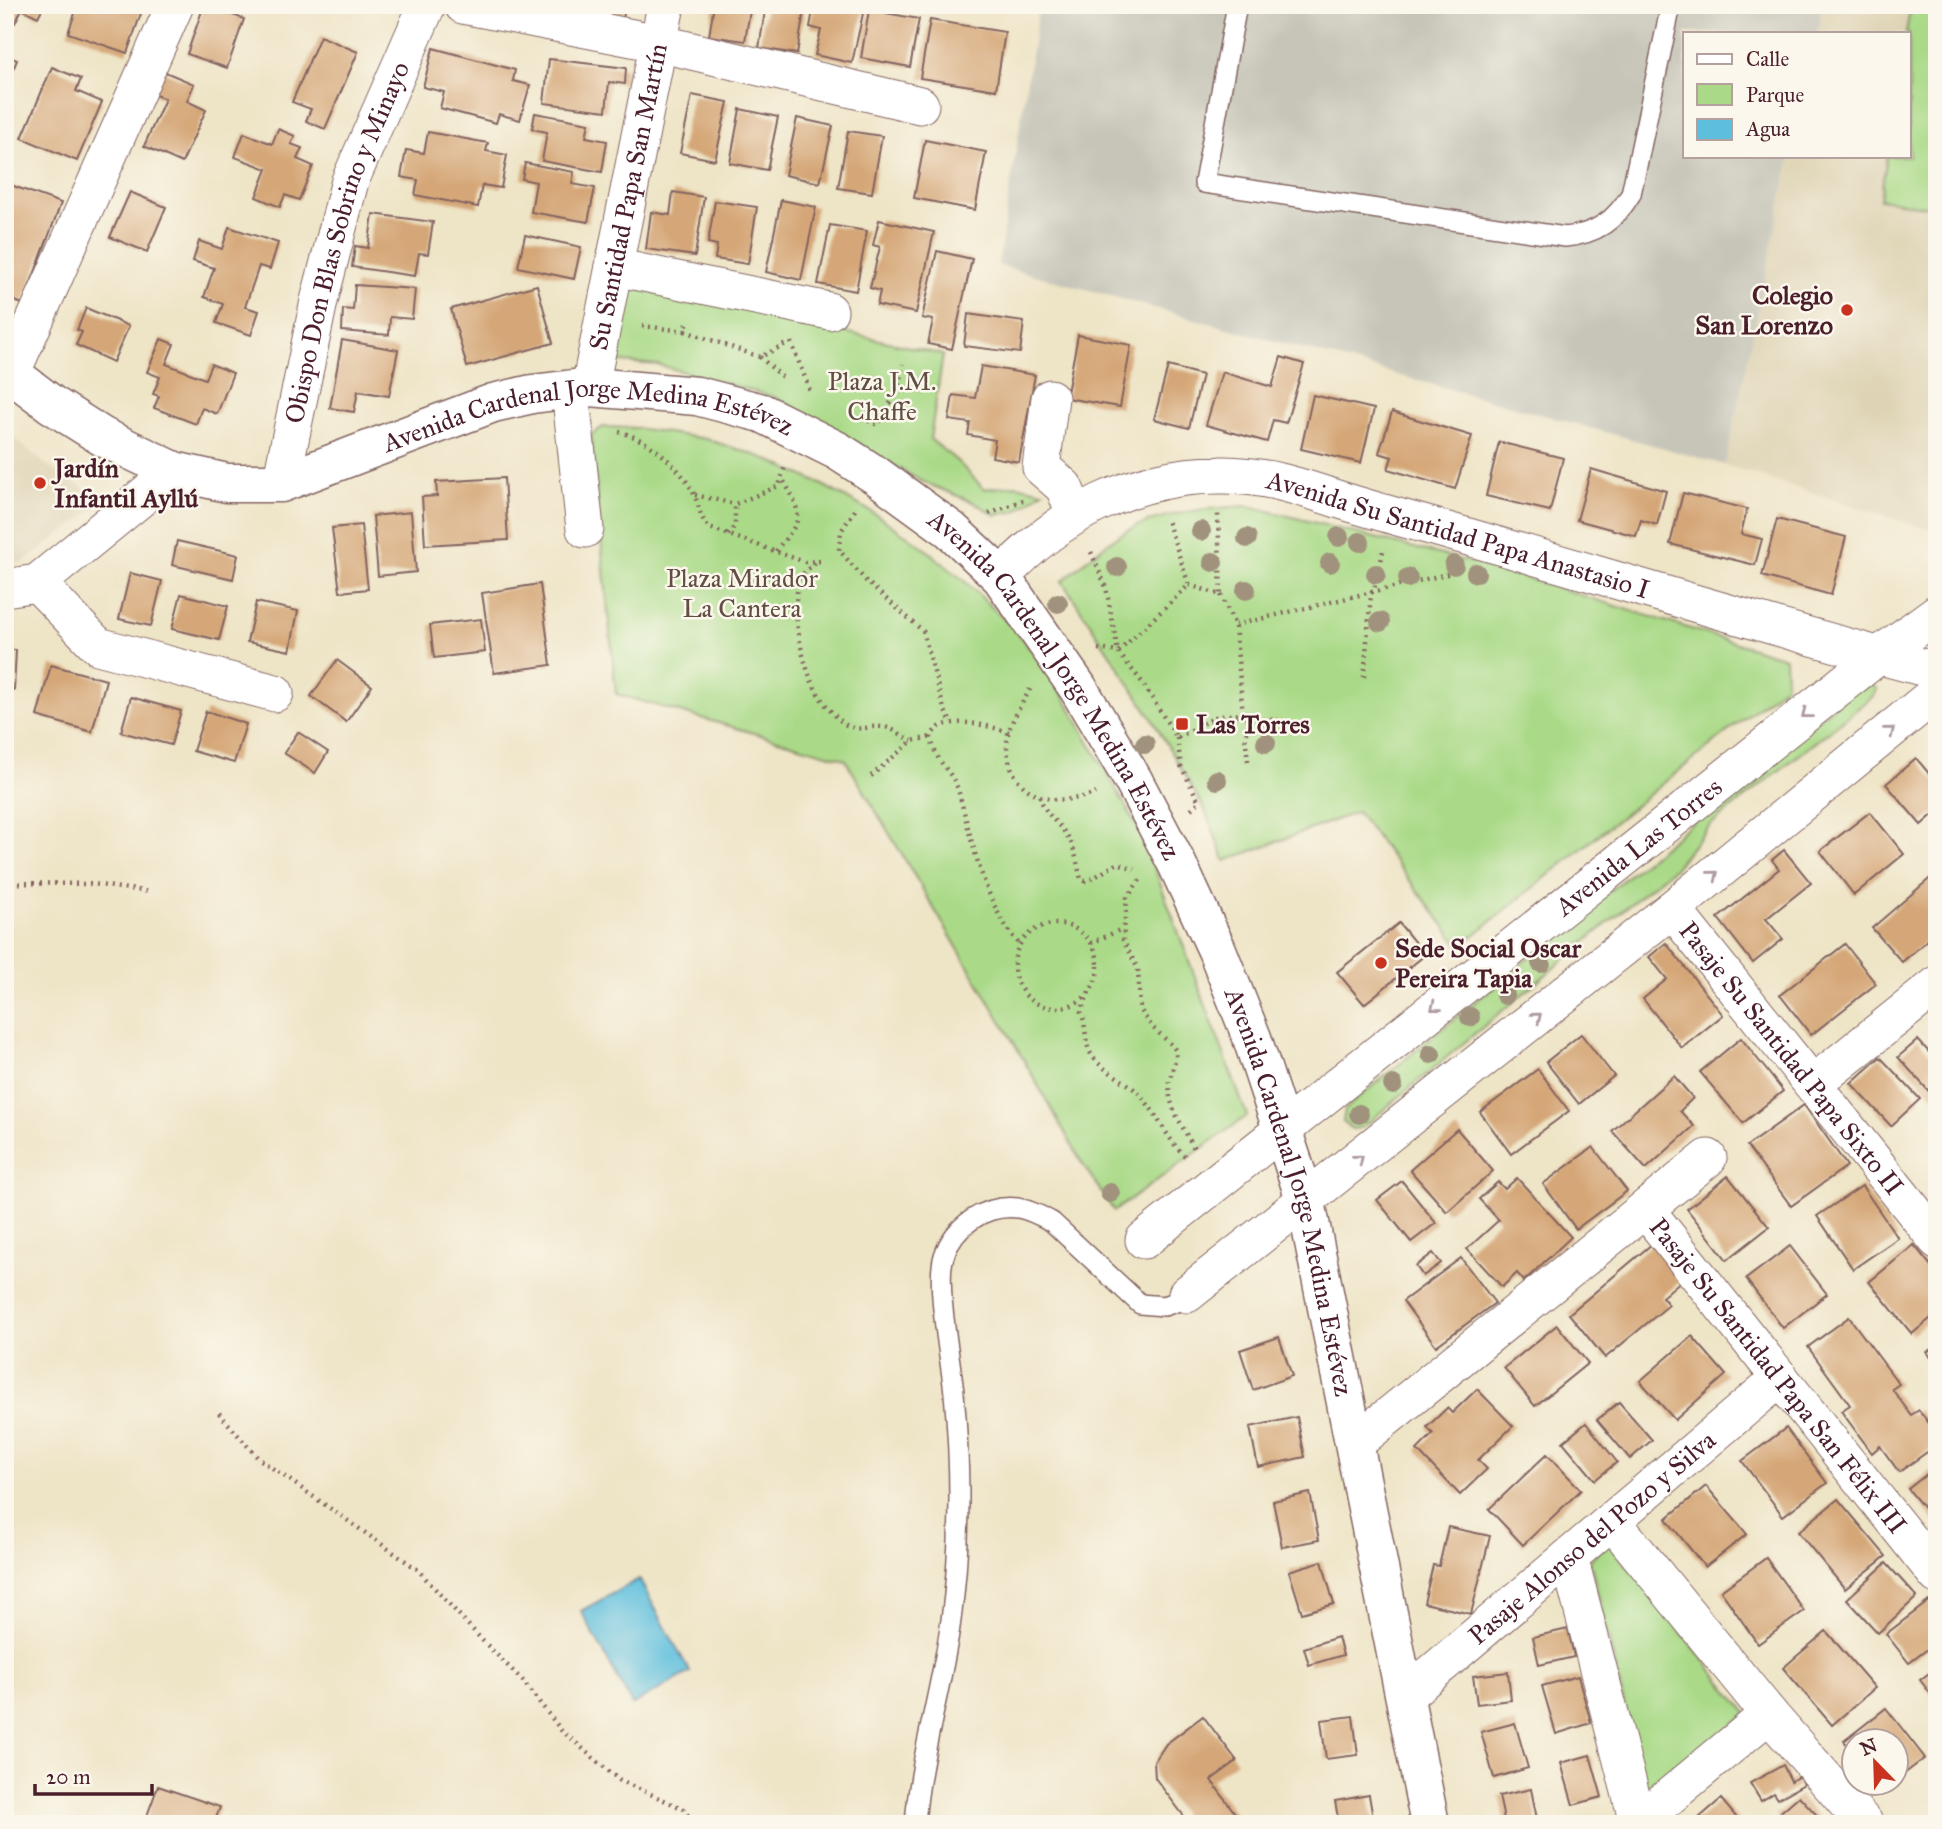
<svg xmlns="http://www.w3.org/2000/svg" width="1942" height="1829" font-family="'IM FELL Great Primer',serif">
<rect width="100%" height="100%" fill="#fbf7ec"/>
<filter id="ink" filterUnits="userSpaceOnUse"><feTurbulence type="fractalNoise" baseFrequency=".0143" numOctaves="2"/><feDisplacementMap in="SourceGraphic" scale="14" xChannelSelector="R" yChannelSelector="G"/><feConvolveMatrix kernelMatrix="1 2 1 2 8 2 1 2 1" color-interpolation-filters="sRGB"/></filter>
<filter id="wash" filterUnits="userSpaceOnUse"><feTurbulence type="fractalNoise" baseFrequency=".00686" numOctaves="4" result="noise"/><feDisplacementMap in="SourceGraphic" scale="28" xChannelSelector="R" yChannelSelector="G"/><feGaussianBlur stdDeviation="1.57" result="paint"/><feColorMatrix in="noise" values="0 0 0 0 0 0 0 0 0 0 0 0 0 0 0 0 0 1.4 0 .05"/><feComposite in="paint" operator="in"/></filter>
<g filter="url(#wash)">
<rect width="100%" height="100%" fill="#eee4c6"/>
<!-- built -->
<g fill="#ded3b4">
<polygon points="1822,5 1937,5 1937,532 1725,465 1791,156 1909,156 1909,33 1817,33"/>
<polygon points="5,431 45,464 105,502 21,563 5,564"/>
</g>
<!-- industrial -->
<polygon fill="#c6c5b8" points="1039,5 1822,5 1817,33 1685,33 1685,156 1791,156 1725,465 998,265"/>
<!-- green -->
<g fill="#aada88" stroke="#7a7c5a" stroke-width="2">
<polygon points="1911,5 1937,5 1937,208 1880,199 1887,156 1909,156 1909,33 1906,33"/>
<polygon points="629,281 943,355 930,439 958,462 984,489 1017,485 1043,491 1016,511 996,515 975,503 921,481 777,398 659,365 609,361"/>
<polygon points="603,427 636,428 706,439 764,458 819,483 872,512 922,546 969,585 1012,627 1051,674 1142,835 1247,1116 1114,1211 1082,1163 1013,1041 845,759 616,694 591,435"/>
<path d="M1249 506 1493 568 1785 658 1786 685 1460 946 1357 812 1225 861 1205 810 1150 715 1062 581C1085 562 1109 538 1137 526 1172 511 1211 508 1249 506Z"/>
<polygon points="1872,685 1877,689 1872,697 1709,826 1676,866 1369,1122 1360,1128 1352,1129 1343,1122 1345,1110 1351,1104 1851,692"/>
<polygon points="1608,1542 1747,1713 1646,1796 1590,1560"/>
</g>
<!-- water -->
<polygon fill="#5ebfdd" stroke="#546f84" stroke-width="2" points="639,1579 690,1672 632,1705 581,1611"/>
<g id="blocks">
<!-- building -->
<g fill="#d5a778">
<polygon points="5,5 44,5 38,17 22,9 15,23 5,18"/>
<polygon points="78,5 144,5 127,53 68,33"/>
<polygon points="204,5 244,19 227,68 187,54"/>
<polygon points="573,5 626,5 622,23 572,13"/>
<polygon points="714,5 751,5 745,41 709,36"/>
<polygon points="766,5 805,5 797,54 759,48"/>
<polygon points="814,5 849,5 864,9 852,63 815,55 821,30 810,27"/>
<polygon points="869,10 919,19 910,67 861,58"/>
<polygon points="930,20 1005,32 996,90 920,78"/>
<polygon points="320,36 358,52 325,129 306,121 311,109 292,102"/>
<polygon points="433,48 515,70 513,81 530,85 520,120 499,114 496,123 440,108 444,92 423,87"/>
<polygon points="5,55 17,60 5,89"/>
<polygon points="549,59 626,68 625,84 609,82 606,111 544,103"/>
<polygon points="52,67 81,79 76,91 102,102 77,161 22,138"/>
<polygon points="158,69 194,84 187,101 206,110 182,163 144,146 165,99 148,92"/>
<polygon points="692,95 728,102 715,160 680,153"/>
<polygon points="740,109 778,117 767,170 730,163"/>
<polygon points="535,113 589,123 586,137 607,141 602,172 542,161 547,132 532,129"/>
<polygon points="797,118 833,126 820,183 785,175"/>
<polygon points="278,129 295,136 291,144 302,148 297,159 313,166 299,200 285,195 280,207 256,197 267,169 235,157 244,133 272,144"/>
<polygon points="848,131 882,136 872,193 838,188"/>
<polygon points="428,132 488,143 486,151 507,155 501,188 482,185 478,207 415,195 418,180 401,177 406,150 424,153"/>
<polygon points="925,140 986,152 975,210 914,198"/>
<polygon points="525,163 574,172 572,184 595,188 588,222 531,212 536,182 522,179"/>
<polygon points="5,183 61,203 23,304 5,298"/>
<polygon points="130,192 166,207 147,252 110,237"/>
<polygon points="673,192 704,197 695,256 646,249 651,212 670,215"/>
<polygon points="781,200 816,207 801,280 766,272"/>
<polygon points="715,201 757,207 748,264 715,259 717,245 708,243"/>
<polygon points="373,214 433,222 428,254 419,253 415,276 352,267 355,246 368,248"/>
<polygon points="879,220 934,232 916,313 877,305 880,291 870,288 880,247 873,245"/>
<polygon points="830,225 867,231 856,291 818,284"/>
<polygon points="229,227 278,243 270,269 259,266 245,307 259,311 251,335 216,323 223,304 204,297 214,268 193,261 199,241 222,249"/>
<polygon points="525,235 581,247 574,279 518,267"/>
<polygon points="937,251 972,259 952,349 928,344 933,320 922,318"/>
<polygon points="355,285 415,289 412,319 390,317 389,335 342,331 343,309 353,310"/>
<polygon points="537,285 553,343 467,367 451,309"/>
<polygon points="86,308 129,326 113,362 76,345 82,332 77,330"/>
<polygon points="968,314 1024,322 1020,353 964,346"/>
<polygon points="1078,335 1131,345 1120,407 1066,398"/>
<polygon points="161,339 174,344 166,364 205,379 211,364 233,373 217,414 202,408 196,424 154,408 159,396 153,394 160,377 147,372"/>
<polygon points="342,340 398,350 389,396 358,391 354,412 330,408"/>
<polygon points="1281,357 1304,364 1286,423 1273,420 1267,442 1206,425 1222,372 1272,387"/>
<polygon points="981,366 1035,375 1019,462 992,457 995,440 968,435 970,423 949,420 953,395 975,398"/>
<polygon points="1168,366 1202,375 1189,428 1154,419"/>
<polygon points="1313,395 1374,409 1361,463 1301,449"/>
<polygon points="1392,412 1472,436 1455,489 1388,469 1392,457 1379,453"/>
<polygon points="1499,442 1563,458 1550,511 1486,496"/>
<polygon points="1591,469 1666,491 1657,525 1641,520 1636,536 1577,520"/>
<polygon points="504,478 508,540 425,545 422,497 437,496 436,482"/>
<polygon points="1683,493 1747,509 1741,534 1762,539 1755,565 1670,544"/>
<polygon points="411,512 416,572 378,576 373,516"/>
<polygon points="1777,519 1846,537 1831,595 1762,576"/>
<polygon points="361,525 368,589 340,592 332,528"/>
<polygon points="177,541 238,555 233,579 172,565"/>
<polygon points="130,573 162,581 151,626 119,619"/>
<polygon points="540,584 551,665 494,673 482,593"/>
<polygon points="181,594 228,606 219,640 172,629"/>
<polygon points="256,602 298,611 290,651 247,642"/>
<polygon points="481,619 485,652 434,658 430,625"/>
<polygon points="5,650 16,650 14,690 5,689"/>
<polygon points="337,660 372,686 346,722 311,696"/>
<polygon points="51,665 106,680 92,732 37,716"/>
<polygon points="131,697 181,711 171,745 121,732"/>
<polygon points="206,711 246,724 234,763 193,751"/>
<polygon points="298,732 328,752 315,773 284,753"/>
<polygon points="1916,758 1937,783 1937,811 1921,825 1886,784"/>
<polygon points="1870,812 1904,854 1854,895 1820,851"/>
<polygon points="1784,850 1811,883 1766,919 1783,939 1753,963 1718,918 1779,869 1772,860"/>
<polygon points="1935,874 1937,876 1937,932 1902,962 1872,928"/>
<polygon points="1399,923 1425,955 1364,1004 1337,972"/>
<polygon points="1666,943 1723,1015 1682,1048 1643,999 1667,979 1649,957"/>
<polygon points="1845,944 1876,984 1811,1035 1780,995"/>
<polygon points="1581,1034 1614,1076 1579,1104 1546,1062"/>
<polygon points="1741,1038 1783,1091 1743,1123 1700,1072"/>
<polygon points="1918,1040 1937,1061 1937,1096 1935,1098 1898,1057"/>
<polygon points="1880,1057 1920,1099 1891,1126 1851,1083"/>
<polygon points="1538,1069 1569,1111 1511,1154 1480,1112"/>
<polygon points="1674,1076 1693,1098 1680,1111 1694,1126 1646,1169 1612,1131"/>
<polygon points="1804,1105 1847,1166 1791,1206 1747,1146"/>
<polygon points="1457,1129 1493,1171 1447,1212 1410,1170"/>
<polygon points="1593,1147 1627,1191 1576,1229 1543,1184"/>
<polygon points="1728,1176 1769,1227 1727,1260 1687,1209"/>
<polygon points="1517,1178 1571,1237 1524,1281 1517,1273 1502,1287 1467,1249 1499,1220 1479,1199 1498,1182 1505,1189"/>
<polygon points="1402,1181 1436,1223 1411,1242 1377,1200"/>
<polygon points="1862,1186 1898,1238 1853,1269 1817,1216"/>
<polygon points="1652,1244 1682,1280 1662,1297 1669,1305 1605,1358 1569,1314"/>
<polygon points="1914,1245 1937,1273 1937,1313 1912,1334 1869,1282"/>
<polygon points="1790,1246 1827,1294 1783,1328 1746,1279"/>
<polygon points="1433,1253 1441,1263 1423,1276 1416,1266"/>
<polygon points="1461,1258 1495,1303 1436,1346 1403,1301"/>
<polygon points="1849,1317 1899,1384 1892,1389 1911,1415 1919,1410 1937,1434 1937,1445 1899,1472 1880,1446 1872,1453 1841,1411 1850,1405 1808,1347"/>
<polygon points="1557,1325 1588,1363 1535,1406 1504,1368"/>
<polygon points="1692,1336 1726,1375 1675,1420 1640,1381"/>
<polygon points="1279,1337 1292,1376 1253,1390 1240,1350"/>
<polygon points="1937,1345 1937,1366 1927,1352"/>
<polygon points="1477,1389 1513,1426 1478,1460 1487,1469 1460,1495 1417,1450 1433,1434 1427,1427 1447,1408 1452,1413"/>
<polygon points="1619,1402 1652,1440 1630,1459 1597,1420"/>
<polygon points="1297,1417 1305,1457 1258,1467 1250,1427"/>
<polygon points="1586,1423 1617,1462 1595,1480 1563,1442"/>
<polygon points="1786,1428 1827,1483 1783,1516 1742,1461"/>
<polygon points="1547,1454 1581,1490 1523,1545 1489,1509"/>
<polygon points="1937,1466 1937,1524 1908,1489"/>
<polygon points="1706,1486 1747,1534 1705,1567 1666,1519"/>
<polygon points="1310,1493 1319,1540 1282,1547 1273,1501"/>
<polygon points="1838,1499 1886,1556 1845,1589 1798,1532"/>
<polygon points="1448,1527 1490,1536 1471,1614 1424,1603 1433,1565 1439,1566"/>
<polygon points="1766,1558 1804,1611 1758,1644 1721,1591"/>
<polygon points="1322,1561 1334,1604 1302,1613 1289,1571"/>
<polygon points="1886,1563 1917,1597 1878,1633 1847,1599"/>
<polygon points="1929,1601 1937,1611 1937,1642 1909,1663 1886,1634"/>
<polygon points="1568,1629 1574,1657 1539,1665 1533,1637"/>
<polygon points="1826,1631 1875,1688 1832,1725 1783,1668"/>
<polygon points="1338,1637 1343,1655 1309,1665 1304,1648"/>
<polygon points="1937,1667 1937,1702 1920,1680"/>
<polygon points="1508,1672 1511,1700 1477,1704 1473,1676"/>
<polygon points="1578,1676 1591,1723 1556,1734 1542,1686"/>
<polygon points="1886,1708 1925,1758 1896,1780 1896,1742 1854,1742 1854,1753 1844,1741"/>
<polygon points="1203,1716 1237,1761 1211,1780 1243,1824 1190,1824 1155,1778 1154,1762 1166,1744"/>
<polygon points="1353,1716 1358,1755 1326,1759 1321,1720"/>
<polygon points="1515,1723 1528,1768 1494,1778 1481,1732"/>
<polygon points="1590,1755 1602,1797 1573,1805 1561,1763"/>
<polygon points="1783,1765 1791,1781 1800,1776 1804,1784 1778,1799 1774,1793 1761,1801 1750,1783"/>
<polygon points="158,1786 220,1807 214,1824 144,1824"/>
<polygon points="1531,1789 1538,1824 1505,1824 1499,1796"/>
<polygon points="1369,1795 1374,1824 1339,1824 1335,1801"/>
<polygon points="1799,1796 1825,1824 1783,1824 1776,1816"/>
<polygon points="1721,1799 1742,1824 1692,1824"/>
</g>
</g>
</g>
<g filter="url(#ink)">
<use href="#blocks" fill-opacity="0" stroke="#836461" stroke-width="2"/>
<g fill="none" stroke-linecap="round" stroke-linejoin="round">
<!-- service casing -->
<g stroke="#836461" stroke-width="22">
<g id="service">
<path d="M1237 5 1204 183 1565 237C1596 234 1615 221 1631 194L1671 5"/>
<path d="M915 1824C920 1755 942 1689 951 1620 961 1546 961 1468 954 1393 951 1361 935 1283 944 1256 954 1226 985 1204 1018 1208 1030 1210 1041 1216 1052 1222L1140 1304 1164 1306 1176 1302 1187 1294"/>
</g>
</g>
<!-- minor casing -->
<g stroke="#836461" stroke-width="39">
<g id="minor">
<polyline points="463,5 658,43 920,105"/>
<polyline points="614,267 829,311"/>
<polyline points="11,374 175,5"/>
<path id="s1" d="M590 387 666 5"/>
<polyline points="570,389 585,529"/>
<polyline points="1050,398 1041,467 1064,487 1075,514"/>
<path id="s2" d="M281 483 319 301 350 181 427 5"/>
<path id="s3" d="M1001 577C1058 515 1133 475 1219 475 1261 474 1298 486 1337 499 1369 509 1401 518 1434 527 1601 575 1768 627 1937 671"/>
<polyline points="37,583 98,646 275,693"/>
<polyline points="5,588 37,583 174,471"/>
<path id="s4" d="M1672 909 1937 1240"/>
<polyline points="1813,1084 1937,985"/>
<path id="s5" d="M1646 1210 1937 1575"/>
<path id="s6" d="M1144 1240 1878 656 1937 613"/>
<polyline points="1187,1294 1672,909 1937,692"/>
<polyline points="1354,1444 1708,1158"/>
<polyline points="1612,1521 1769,1714 1865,1824"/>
<polyline points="1569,1557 1638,1822"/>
<path id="s7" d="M1405 1696 1780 1378"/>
<polyline points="1636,1824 1769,1714"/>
</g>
</g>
<!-- tertiary casing -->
<g stroke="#836461" stroke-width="41">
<g id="tertiary">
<path id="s8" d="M5 369 51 404 103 437 174 471 227 483H281L493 403 532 394 590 387 697 396 762 413 838 451 877 476 951 530 1001 577 1078 688 1133 780 1177 864 1217 950 1252 1038 1306 1202 1430 1824"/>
</g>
</g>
<!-- path -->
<g stroke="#836461" stroke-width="4.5" stroke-dasharray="2 5" stroke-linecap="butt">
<polyline points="642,326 685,331 688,320"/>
<polyline points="685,331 760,357 788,343"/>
<polyline points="791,342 811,393"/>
<polyline points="760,357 782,377"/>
<polyline points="868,421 878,425 898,389 903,364"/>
<path d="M619 432C648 438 681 467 694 494 700 507 699 518 710 528L805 562 820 561C814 564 807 569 803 574 787 598 802 664 815 688 821 700 832 714 842 722 856 734 867 725 883 727 891 727 903 736 912 741"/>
<polyline points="695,495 735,504 779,486 785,466"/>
<polyline points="855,510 841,531 839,550 866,581 923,631 944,709 951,722"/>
<polyline points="989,514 1023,500"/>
<polyline points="728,535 735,526 735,504"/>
<path d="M776 551C782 542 789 536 794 527 804 512 790 492 782 478"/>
<polyline points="1091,552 1106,587 1118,652 1189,585 1167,520"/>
<polyline points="1189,585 1221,595 1218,514"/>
<path d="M1221 595 1235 625 1243 714 1252 723C1266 717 1275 717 1288 726"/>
<polyline points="1235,625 1451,573"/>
<polyline points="1098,649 1118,652 1142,682 1177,738 1217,716 1243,714"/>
<polyline points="1364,677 1371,594 1377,582 1383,551"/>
<path d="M1030 689C1023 703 1012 718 1008 734 1006 745 1007 756 1011 767 1025 803 1063 805 1096 793"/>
<path d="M1009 732C989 726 941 712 931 737 936 764 949 767 958 789 971 838 985 907 1020 945"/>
<polyline points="1177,738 1181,766 1199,802 1191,809"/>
<polyline points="1248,761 1245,735 1252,723"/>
<polyline points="871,776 912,741 931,737"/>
<path d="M1040 796C1043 813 1059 823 1068 837 1076 850 1077 865 1081 879L1085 881 1090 880 1118 863 1135 869"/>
<polyline points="1140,880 1127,898 1123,940 1138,969 1140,1009 1152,1027 1172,1045 1176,1051 1176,1058 1169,1081 1170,1098 1175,1113 1196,1152"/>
<polyline points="5,883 92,884 150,892"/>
<circle cx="1056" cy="966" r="42"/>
<polyline points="1091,943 1122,929"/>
<path d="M1089 992 1081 1012C1087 1026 1084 1042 1091 1054 1101 1070 1120 1077 1134 1089 1156 1108 1165 1139 1187 1158"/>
<polyline points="219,1413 258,1458 417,1569 483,1641 522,1680 561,1730 619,1780 684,1809 693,1824"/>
</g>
<!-- service -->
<use href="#service" stroke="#fff" stroke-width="19"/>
<!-- minor -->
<use href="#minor" stroke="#fff" stroke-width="37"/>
<!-- tertiary -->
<use href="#tertiary" stroke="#fff" stroke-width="38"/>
</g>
<!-- trees -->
<g fill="#a1927d">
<circle cx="1201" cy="531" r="10"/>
<circle cx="1339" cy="537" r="10"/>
<circle cx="1247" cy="538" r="10"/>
<circle cx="1360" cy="542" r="10"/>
<circle cx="1213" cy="562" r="10"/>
<circle cx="1330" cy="563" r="10"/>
<circle cx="1454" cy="565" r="10"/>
<circle cx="1117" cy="567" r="10"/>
<circle cx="1476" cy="573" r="10"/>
<circle cx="1376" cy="574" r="10"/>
<circle cx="1408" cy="578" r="10"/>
<circle cx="1246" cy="590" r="10"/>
<circle cx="1058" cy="603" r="10"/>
<circle cx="1380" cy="622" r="10"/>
<circle cx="1266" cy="743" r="10"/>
<circle cx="1145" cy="744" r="10"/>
<circle cx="1217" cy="780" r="10"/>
<circle cx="1541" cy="963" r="10"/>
<circle cx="1505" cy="995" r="10"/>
<circle cx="1470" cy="1017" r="10"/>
<circle cx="1431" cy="1054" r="10"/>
<circle cx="1393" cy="1085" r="10"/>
<circle cx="1359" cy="1114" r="10"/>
<circle cx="1110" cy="1193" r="10"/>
</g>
<!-- one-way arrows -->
<defs><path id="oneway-chevron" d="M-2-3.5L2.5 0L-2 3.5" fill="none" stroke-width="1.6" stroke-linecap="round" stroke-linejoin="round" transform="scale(1.75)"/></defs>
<g stroke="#ae9aa0">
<use href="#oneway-chevron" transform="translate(1806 714) rotate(142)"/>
<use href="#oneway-chevron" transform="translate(1890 731) rotate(-39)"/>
<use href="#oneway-chevron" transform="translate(1714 875) rotate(-39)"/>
<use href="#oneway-chevron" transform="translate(1435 1007) rotate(142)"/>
<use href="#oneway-chevron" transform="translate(1537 1017) rotate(-39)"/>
<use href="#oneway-chevron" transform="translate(1359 1159) rotate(-39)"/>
</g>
</g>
<!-- markers -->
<g fill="#c8321e" stroke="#fbf7ec" stroke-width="2.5">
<circle cx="1847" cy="310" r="7"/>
<circle cx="40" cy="483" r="7"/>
<rect x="1175" y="717" width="14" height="14" rx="3.5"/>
<circle cx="1381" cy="963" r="7"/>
</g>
<g text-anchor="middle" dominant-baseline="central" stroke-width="5" stroke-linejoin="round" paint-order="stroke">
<!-- street labels -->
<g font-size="26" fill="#4a1f2b" stroke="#fbf7ec">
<text stroke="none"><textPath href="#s1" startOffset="194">Su Santidad Papa San Martín</textPath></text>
<text stroke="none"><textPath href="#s2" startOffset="250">Obispo Don Blas Sobrino y Minayo</textPath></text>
<text stroke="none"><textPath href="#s8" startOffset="628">Avenida Cardenal Jorge Medina Estévez</textPath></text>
<text stroke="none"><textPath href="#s3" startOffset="495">Avenida Su Santidad Papa Anastasio I</textPath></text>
<text stroke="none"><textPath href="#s8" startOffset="1216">Avenida Cardenal Jorge Medina Estévez</textPath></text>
<text stroke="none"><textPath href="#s6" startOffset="632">Avenida Las Torres</textPath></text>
<text stroke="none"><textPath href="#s4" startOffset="191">Pasaje Su Santidad Papa Sixto II</textPath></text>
<text stroke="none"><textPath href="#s8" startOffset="1783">Avenida Cardenal Jorge Medina Estévez</textPath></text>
<text stroke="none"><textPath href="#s5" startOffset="212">Pasaje Su Santidad Papa San Félix III</textPath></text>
<text stroke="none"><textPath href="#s7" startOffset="245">Pasaje Alonso del Pozo y Silva</textPath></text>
</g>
<!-- poi labels -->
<g font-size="26" font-weight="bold" fill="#4a1f2b" stroke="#fbf7ec" text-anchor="start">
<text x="1833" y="295" text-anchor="end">Colegio<tspan x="1833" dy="30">San Lorenzo</tspan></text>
<text x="54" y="468">Jardín<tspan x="54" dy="30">Infantil Ayllú</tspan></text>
<text x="1196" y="724">Las Torres</text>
<text x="1395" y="948">Sede Social Oscar<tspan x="1395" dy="30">Pereira Tapia</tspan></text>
</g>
<!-- park labels -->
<g font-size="26" fill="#624e42" stroke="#fbf7ec">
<text x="882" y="381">Plaza J.M.<tspan x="882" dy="30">Chaffe</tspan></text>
<text x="742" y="578">Plaza Mirador<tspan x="742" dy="30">La Cantera</tspan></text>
</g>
</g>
<!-- margin -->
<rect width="1942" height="1829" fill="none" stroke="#fbf7ec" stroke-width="28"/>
<!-- legend -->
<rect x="1683" y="32" width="228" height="126" fill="#fbf7ec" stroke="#b4a19f" stroke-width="2"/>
<rect x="1697" y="54" width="35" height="10" fill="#ffffff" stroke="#b4a19f" stroke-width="2"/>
<text x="1746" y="66" font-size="21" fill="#4a1f2b">Calle</text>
<rect x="1697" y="84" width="35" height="21" fill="#aada88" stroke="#b4a19f" stroke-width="2"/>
<text x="1746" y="102" font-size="21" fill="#4a1f2b">Parque</text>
<rect x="1697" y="119" width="35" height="21" fill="#5ebfdd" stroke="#b4a19f" stroke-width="2"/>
<text x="1746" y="136" font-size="21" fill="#4a1f2b">Agua</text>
<!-- north arrow -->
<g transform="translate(1875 1762) rotate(337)"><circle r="33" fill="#fbf7ec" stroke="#b4a19f" stroke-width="2"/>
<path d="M0-5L12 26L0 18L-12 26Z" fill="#c8321e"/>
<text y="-10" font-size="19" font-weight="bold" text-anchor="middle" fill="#4a1f2b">N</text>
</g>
<!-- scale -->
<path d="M35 1784v10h117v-10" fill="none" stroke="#4a1f2b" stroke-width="3.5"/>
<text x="46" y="1784" font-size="21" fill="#4a1f2b" stroke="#fbf7ec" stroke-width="5" paint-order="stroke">20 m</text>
</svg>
